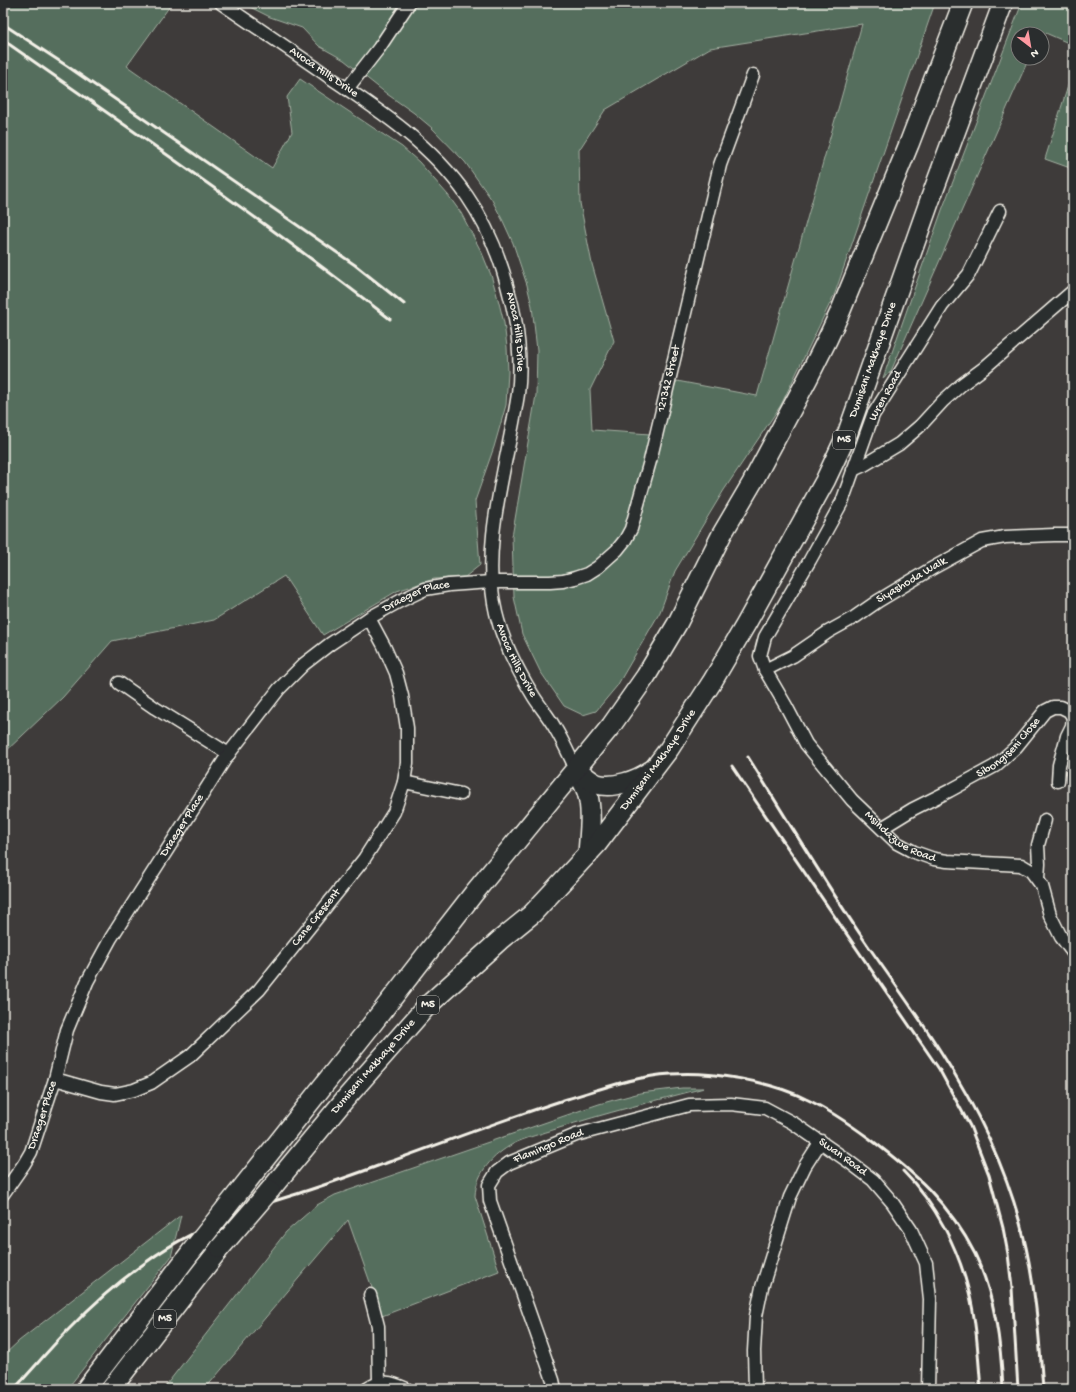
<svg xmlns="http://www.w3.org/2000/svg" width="1076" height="1392" font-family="'Gochi Hand',sans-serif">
<rect width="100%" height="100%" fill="#3e3b3a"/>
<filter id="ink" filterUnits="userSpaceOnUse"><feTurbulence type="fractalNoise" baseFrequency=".025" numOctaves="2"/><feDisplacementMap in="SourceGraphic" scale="8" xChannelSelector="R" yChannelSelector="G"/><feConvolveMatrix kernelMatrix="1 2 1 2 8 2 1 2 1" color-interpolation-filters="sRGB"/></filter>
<g filter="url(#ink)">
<!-- green -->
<g fill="#546e5d" stroke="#a4b0a2" fill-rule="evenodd">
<polygon points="3,3 172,3 127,66 272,168 292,132 287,97 300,79 402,147 419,162 448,195 461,213 482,253 491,275 498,299 504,323 507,347 508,372 506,405 494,447 475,501 480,565 465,577 434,579 397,591 323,635 284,576 214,620 112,641 63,697 3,754"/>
<path d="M242 3H935L835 293 781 405 724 490 675 571 660 612 617 686 596 711 583 715 564 706 540 671 522 634 514 597 512 537 536 395 537 350 532 306 527 285 513 243 503 221 492 200 465 162 432 128 414 113 387 94 344 60 319 46 302 28 270 17ZM862 24 757 396 677 381 650 434 592 430 590 390 614 341 592 264 580 203 579 150 605 110 710 48Z"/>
<polygon points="1022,3 1073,3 1073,45 1041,31 1039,34 1018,34 1018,58 1029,58 891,371 883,378 942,210"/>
<polygon points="1073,70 1073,169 1045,159"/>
<path d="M682 1088H704C654 1101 605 1113 556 1129 544 1133 524 1138 513 1144 493 1155 476 1173 475 1196L499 1271 382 1316 348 1220 205 1389H163L286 1232 317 1205 335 1195 599 1104 640 1093Z"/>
<polygon points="181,1215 171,1257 67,1389 3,1389 3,1356 19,1341"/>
</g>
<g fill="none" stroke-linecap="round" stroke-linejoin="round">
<!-- street casing -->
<g stroke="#f4f1e8" stroke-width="15">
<g id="street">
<path id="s1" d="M221 3C256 27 292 51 328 76 379 110 432 145 467 196 487 225 501 259 509 293 518 324 522 362 518 394 508 462 480 546 496 613 503 643 518 671 534 697 541 708 549 717 555 728 563 741 569 755 576 769"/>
<polyline points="347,89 379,48 409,3"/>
<path id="s2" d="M1000 211 969 274 942 306 873 415 842 502 810 560 765 637 760 656 765 670 786 706 806 744 852 800 897 843 914 852 934 859 947 861 1021 865 1031 871 1042 886 1050 915 1061 937 1073 953"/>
<polyline points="853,470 864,465 899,444 920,426 943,401 961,385 984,368 1073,291"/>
<path id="s3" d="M765 670 793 656 828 632 855 617 878 601 931 569 982 541 1005 537 1054 535H1073"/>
<polyline points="119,683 155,708 229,754"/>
<polyline points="404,782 461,794"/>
<path id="s4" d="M882 828 913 809 949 791 995 766 1016 747 1045 711 1053 707H1061L1069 711 1073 717 1072 726 1067 736 1059 765 1058 781"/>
<polyline points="1038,878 1039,864 1038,845 1045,820"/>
<path id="s5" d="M55 1079 101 1092 115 1094 134 1090 151 1083 190 1056 259 990 364 859 394 812 404 782 407 763V728L402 696 396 673 384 646 369 618"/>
<path id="s6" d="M3 1194 24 1164 31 1152 55 1079 67 1030 87 982 111 938 227 756 279 689 304 664 330 644 369 618 400 601 425 589 449 585 491 582H550L563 581 575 578 587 574 598 567 617 550 625 540 631 529 650 461 720 165 753 75"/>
<polyline points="370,1295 378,1326 379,1383"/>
<path d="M367 1389C382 1379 391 1382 407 1389"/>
<path id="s7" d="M555 1389 553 1380 490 1201 489 1185 497 1172 509 1163 576 1135 689 1105 731 1104 765 1108 793 1123 848 1161 873 1180 892 1202 911 1230 926 1263 930 1299 928 1389"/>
<polyline points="755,1389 754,1351 756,1316 762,1287 790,1197 805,1166 821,1141"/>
</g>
</g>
<!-- primary casing -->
<g stroke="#f4f1e8" stroke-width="22">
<g id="primary">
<path d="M576 769C580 777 584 784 587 792 593 812 589 835 588 855"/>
<path d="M577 770C583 774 590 781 597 784 613 789 638 780 650 771"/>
<path id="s8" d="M270 1190 346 1098 426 1007 500 940 532 914 597 844 669 749 712 682 746 624 825 481 848 432 930 200 1003 3"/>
<polyline points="226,1208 369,1028 474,893 611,726 646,676 677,624 722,534 752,483 808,378 827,340 841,310 909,144 963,3"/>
<polyline points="86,1389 191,1252"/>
<polyline points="111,1389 220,1248"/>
</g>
</g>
<!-- street -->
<use href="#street" stroke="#2a2d2e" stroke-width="12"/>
<!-- primary -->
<use href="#primary" stroke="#2a2d2e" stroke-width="19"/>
<!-- rail -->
<g stroke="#f4f1e8" stroke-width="3">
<polyline points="3,24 67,66 355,265 404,304"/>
<path d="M3 40C133 131 265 221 390 319"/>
<path d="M748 757C785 816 821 876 860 934 887 974 916 1012 941 1052 975 1105 1004 1163 1020 1223 1035 1277 1039 1333 1043 1389"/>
<polyline points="732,766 757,803 939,1069 970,1126 989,1175 1003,1228 1008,1254 1012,1288 1018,1389"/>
<path d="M903 1171C936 1204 958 1248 969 1292 977 1324 978 1357 981 1389"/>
<path d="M14 1389C33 1369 50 1348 69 1329 92 1305 118 1282 145 1263 177 1239 214 1222 252 1209 269 1202 288 1197 306 1191 334 1182 361 1172 389 1162 448 1141 507 1118 567 1099 601 1089 635 1076 671 1074 712 1071 769 1081 806 1099 828 1109 851 1125 870 1139 914 1172 950 1204 975 1254 995 1296 1001 1343 1003 1389"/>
</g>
<!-- primary-bridge casing -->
<g stroke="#f4f1e8" stroke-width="22" stroke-linecap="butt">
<g id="primary-bridge">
<polyline points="220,1248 270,1190"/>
<polyline points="191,1252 226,1208"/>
</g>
</g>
<!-- primary-bridge -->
<use href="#primary-bridge" stroke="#2a2d2e" stroke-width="19"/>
</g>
</g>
<g text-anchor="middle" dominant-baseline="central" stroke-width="3" stroke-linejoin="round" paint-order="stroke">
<!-- shield labels -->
<g fill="#2a2d2e" stroke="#b7b6b0" stroke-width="1">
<rect x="833" y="431" width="22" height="18" rx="3"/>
<rect x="417" y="996" width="22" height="18" rx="3"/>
<rect x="154" y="1310" width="22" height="18" rx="3"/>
</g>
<g font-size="11" font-weight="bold" fill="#f4f1e8">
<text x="844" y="440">M5</text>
<text x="428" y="1005">M5</text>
<text x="165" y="1319">M5</text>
</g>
<!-- street labels -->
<g font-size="12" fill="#f4f1e8" stroke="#2a2d2e">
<text stroke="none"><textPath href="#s1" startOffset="124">Avoca Hills Drive</textPath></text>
<text stroke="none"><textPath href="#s1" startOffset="460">Avoca Hills Drive</textPath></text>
<text stroke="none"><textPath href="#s8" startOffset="1037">Dumisani Makhaye Drive</textPath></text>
<text stroke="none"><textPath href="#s6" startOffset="1141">121342 Street</textPath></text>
<text transform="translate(886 396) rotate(-61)">Wren Road</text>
<text stroke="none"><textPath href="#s3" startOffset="172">Siyashoda Walk</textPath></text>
<text stroke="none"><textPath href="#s6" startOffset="748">Draeger Place</textPath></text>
<text stroke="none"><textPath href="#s1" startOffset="796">Avoca Hills Drive</textPath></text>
<text stroke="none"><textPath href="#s4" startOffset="151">Sibongiseni Close</textPath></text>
<text stroke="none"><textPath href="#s8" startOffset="581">Dumisani Makhaye Drive</textPath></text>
<text stroke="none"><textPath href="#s6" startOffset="413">Draeger Place</textPath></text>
<text stroke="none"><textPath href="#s2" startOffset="742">Msindazwe Road</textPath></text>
<text stroke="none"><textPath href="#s5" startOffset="335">Cane Crescent</textPath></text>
<text stroke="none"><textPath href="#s8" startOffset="161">Dumisani Makhaye Drive</textPath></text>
<text stroke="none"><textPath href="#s6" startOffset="89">Draeger Place</textPath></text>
<text stroke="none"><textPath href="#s7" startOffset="288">Flamingo Road</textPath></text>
<text stroke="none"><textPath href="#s7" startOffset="603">Swan Road</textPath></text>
</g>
</g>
<!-- margin -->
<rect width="1076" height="1392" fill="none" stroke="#2a2d2e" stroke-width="16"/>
<rect x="8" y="8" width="1060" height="1376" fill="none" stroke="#f4f1e8" stroke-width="1.5" filter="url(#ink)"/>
<!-- north arrow -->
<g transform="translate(1030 46) rotate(149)"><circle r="19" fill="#2a2d2e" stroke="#7b7b78"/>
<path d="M0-3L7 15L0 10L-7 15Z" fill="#ff9aa2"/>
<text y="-6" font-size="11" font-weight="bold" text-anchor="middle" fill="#f4f1e8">N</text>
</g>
</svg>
